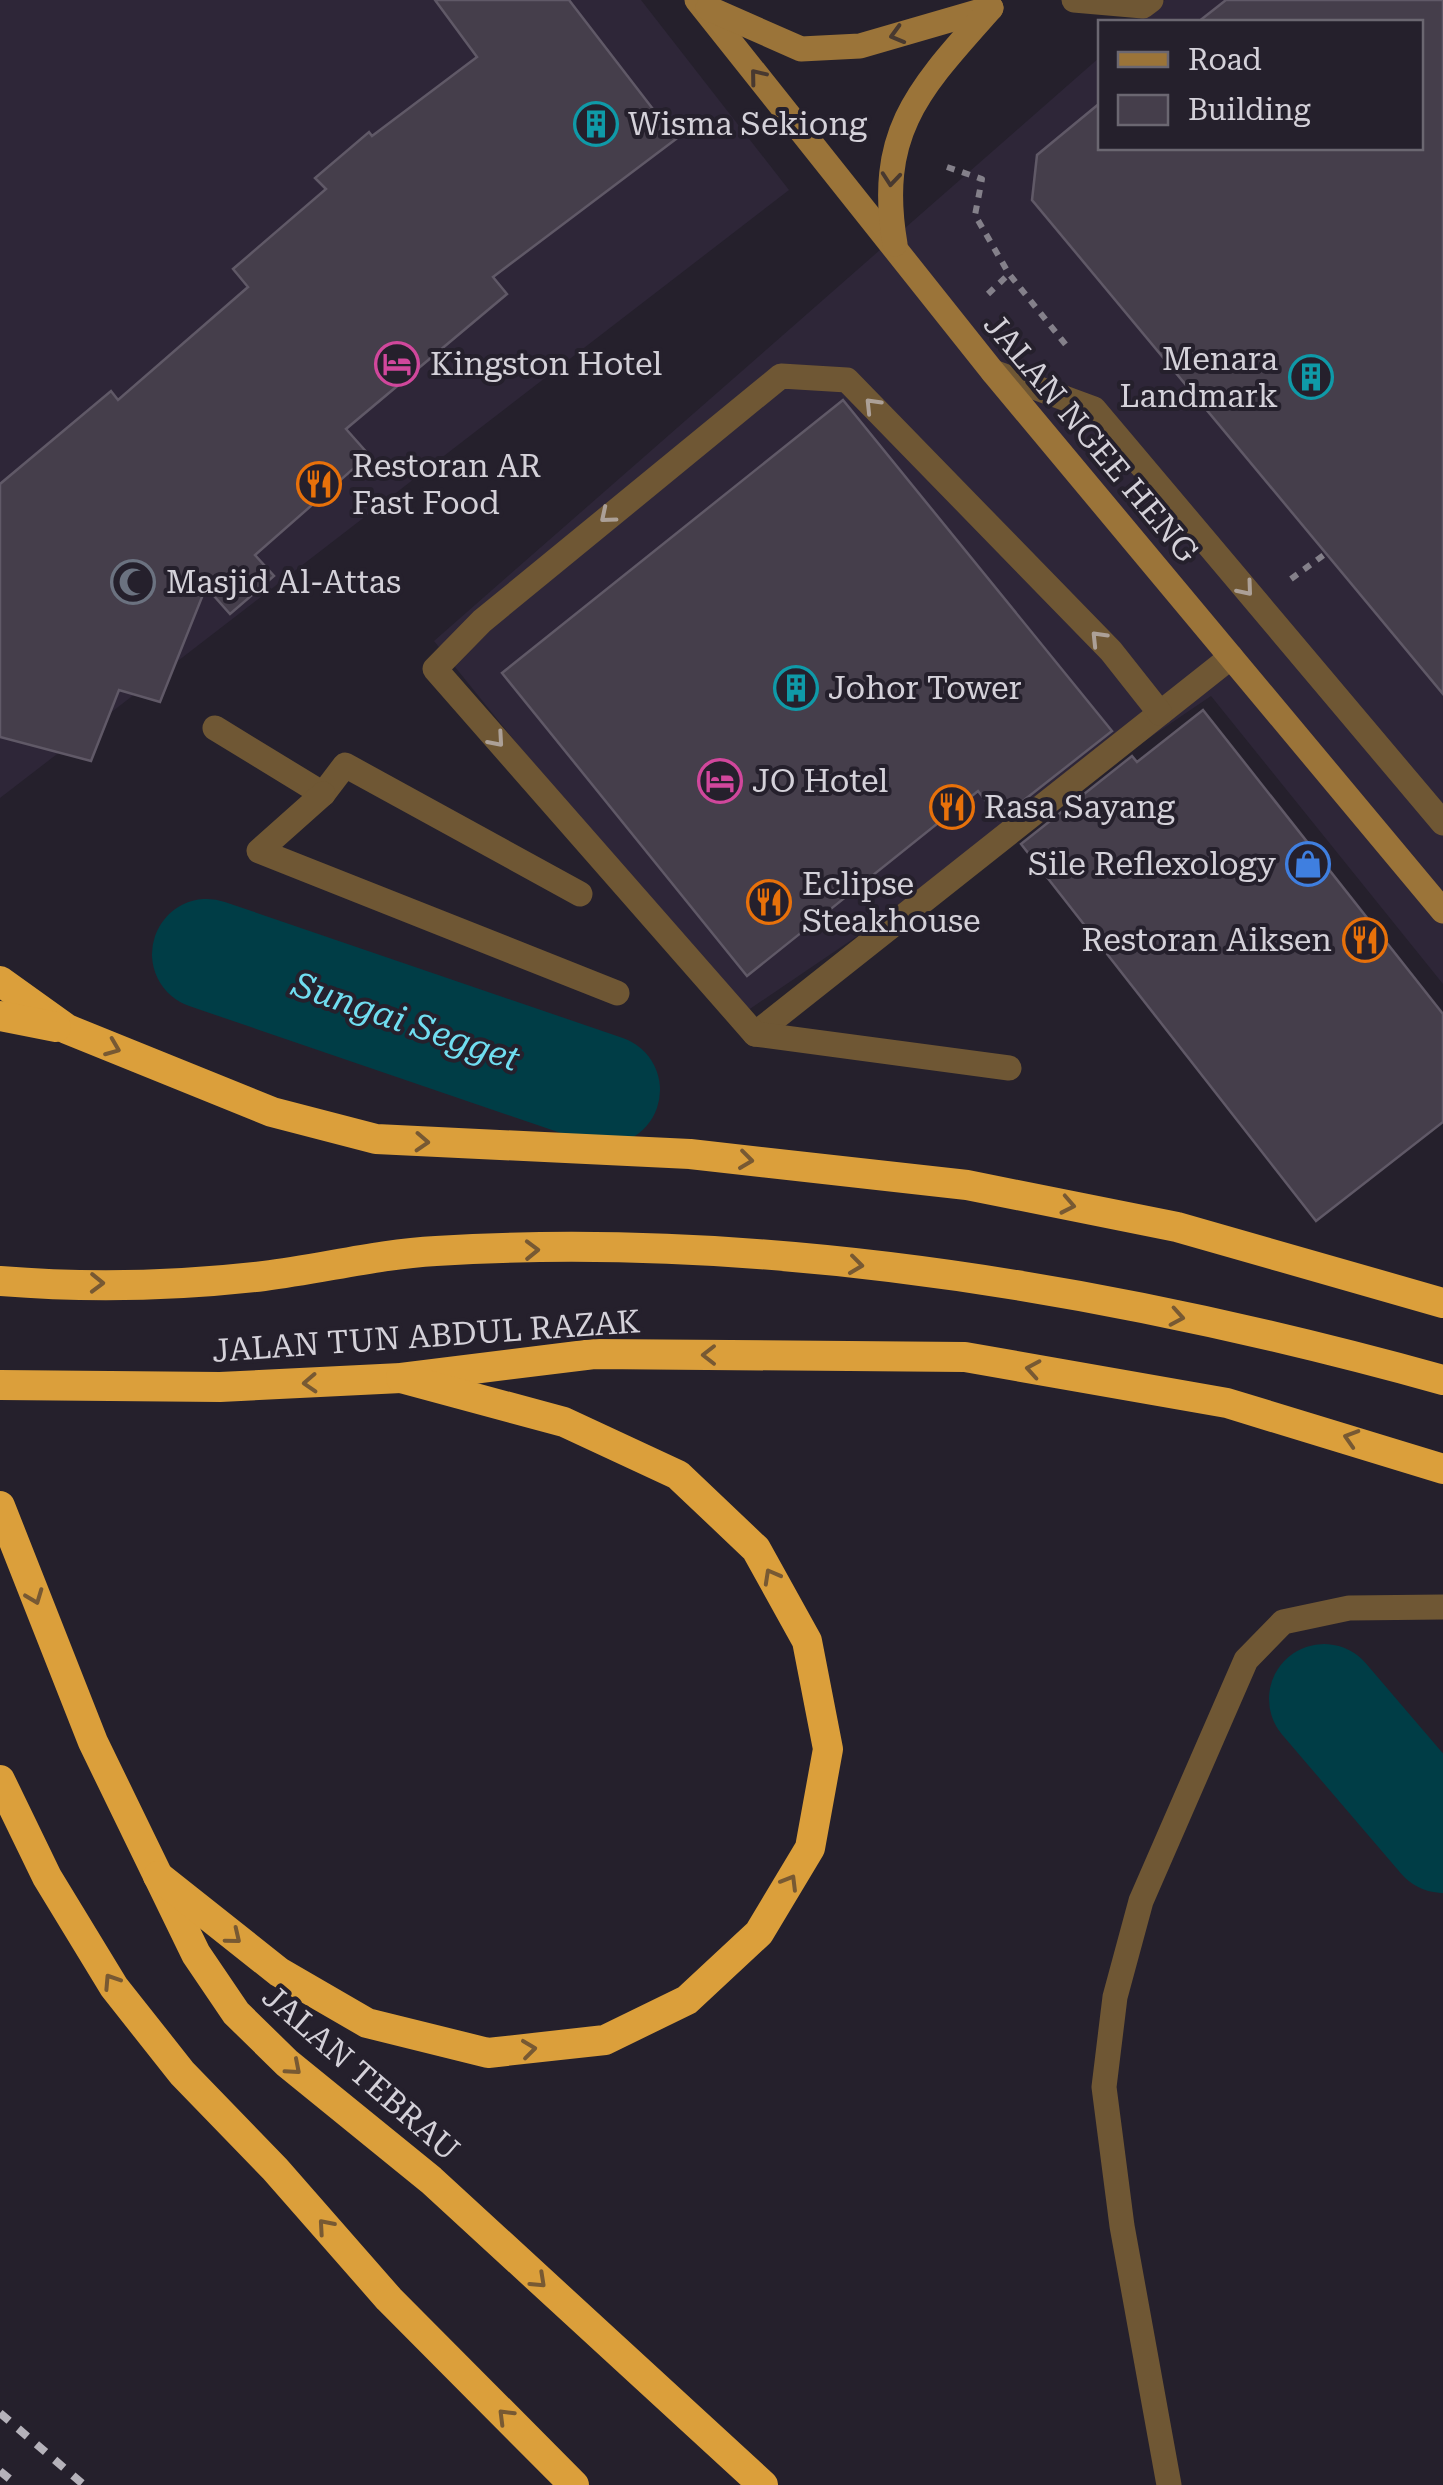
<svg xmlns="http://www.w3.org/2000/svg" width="1443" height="2485" font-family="'Roboto Serif',serif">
<rect width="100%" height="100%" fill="#25202c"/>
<!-- built -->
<g fill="#2e2638">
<polygon points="0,0 641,0 789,190 0,798"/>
<polygon points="1165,0 1443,0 1443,984 1211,696 738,1017 434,641 1100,57 1100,148 1420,148 1420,22 1139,22"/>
</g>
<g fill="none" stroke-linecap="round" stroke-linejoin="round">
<!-- river -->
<g stroke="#003d46" stroke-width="110">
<polyline points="207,954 605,1090"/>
<polyline points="1324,1699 1443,1838"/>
</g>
</g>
<!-- building -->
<g fill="#453e4b" stroke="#605967" stroke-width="2.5">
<polygon points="435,0 569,0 676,139 493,277 507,294 346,429 369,455 255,555 274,576 230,614 206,587 160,702 119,690 91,761 0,737 0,484 111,391 118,400 248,287 233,269 326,189 315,178 369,132 372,136 477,57"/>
<polygon points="1226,0 1443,0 1443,694 1032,200 1037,155 1100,103 1100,148 1420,148 1420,22 1198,22"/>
<polygon points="843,400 1112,731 1000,819 978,791 747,976 502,673"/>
<polygon points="1203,710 1443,1014 1443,1122 1316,1221 1021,844 1132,756 1137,762"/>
</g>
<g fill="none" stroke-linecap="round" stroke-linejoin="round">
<!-- path -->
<g stroke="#84808a" stroke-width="6" stroke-dasharray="8 8" stroke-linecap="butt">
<polyline points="947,167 982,179 975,215 1009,274 1070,350"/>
<polyline points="988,294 1009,274"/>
<polyline points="1291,579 1325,554"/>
</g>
<!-- lane -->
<g stroke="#6f5734" stroke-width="25">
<polyline points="1074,0 1143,6 1151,0"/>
<polyline points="993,372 1094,409 1443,823"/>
<polyline points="215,728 323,794 345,765 580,894"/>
<polyline points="323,794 259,851 617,993"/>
<polyline points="755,1034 1231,657"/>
<polyline points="1009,1068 755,1034 435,669 482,621 781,376 847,380 1111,651 1160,713"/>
<polyline points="1169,2485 1122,2226 1104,2087 1115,1997 1141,1901 1246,1660 1283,1622 1349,1608 1443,1607"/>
</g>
<!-- secondary -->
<g stroke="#9b7439" stroke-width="25">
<polyline points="697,0 993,372 1443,911"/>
<polyline points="708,8 801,49 860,46 991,8"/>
<path d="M895 244C876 131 920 88 991 8"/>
</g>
<!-- highway -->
<g stroke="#db9f3b" stroke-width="30">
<polyline points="0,981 67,1029 272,1112 376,1139 690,1154 967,1185 1177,1227 1443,1303"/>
<polyline points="0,1016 56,1027"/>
<path d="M0 1281C86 1288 178 1286 264 1276 321 1269 379 1254 436 1251 770 1230 1122 1291 1443 1380"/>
<polyline points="0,1385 220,1387 401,1378 594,1354 965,1357 1227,1403 1443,1469"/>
<polyline points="0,1506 93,1742 196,1954 236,2013 287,2063 431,2180 763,2485"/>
<polyline points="0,1780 47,1877 114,1987 182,2073 275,2169 389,2299 574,2485"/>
<polyline points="158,1876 279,1972 367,2023 488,2053 605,2040 687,2000 759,1933 810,1848 828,1749 807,1641 756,1549 678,1475 564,1422 401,1378"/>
</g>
<!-- rail -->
<g stroke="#b5b2ba" stroke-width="8" stroke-dasharray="12 12" stroke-linecap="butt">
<polyline points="0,2413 84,2485"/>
<polyline points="0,2471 17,2485"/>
</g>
</g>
<!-- one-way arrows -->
<defs><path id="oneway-chevron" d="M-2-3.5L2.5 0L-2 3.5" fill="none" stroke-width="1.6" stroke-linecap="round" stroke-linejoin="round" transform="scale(2.5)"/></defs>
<g stroke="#483930">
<use href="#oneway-chevron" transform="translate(897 35) rotate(164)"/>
<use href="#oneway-chevron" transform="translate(757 76) rotate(-129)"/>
<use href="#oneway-chevron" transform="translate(891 179) rotate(95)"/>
</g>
<g stroke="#aca097">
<use href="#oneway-chevron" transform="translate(872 405) rotate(-134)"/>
<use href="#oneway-chevron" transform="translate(607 516) rotate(140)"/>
<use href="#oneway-chevron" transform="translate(1246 589) rotate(50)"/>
<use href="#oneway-chevron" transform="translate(1098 638) rotate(-134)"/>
<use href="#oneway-chevron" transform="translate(497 740) rotate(49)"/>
</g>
<g stroke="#775933">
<use href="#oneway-chevron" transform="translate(113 1048) rotate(22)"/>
<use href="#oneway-chevron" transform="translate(422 1142) rotate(3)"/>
<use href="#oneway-chevron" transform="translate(746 1160) rotate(7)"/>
<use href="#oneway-chevron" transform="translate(1068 1205) rotate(11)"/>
<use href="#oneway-chevron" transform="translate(532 1250) rotate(-1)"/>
<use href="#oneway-chevron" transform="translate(856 1265) rotate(7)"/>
<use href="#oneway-chevron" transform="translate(97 1283) rotate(1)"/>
<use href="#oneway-chevron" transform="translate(1177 1317) rotate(10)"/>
<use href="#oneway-chevron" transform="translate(709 1355) rotate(-180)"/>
<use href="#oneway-chevron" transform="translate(1033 1369) rotate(-170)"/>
<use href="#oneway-chevron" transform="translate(310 1383) rotate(177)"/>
<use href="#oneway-chevron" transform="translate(1351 1438) rotate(-163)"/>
<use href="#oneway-chevron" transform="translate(771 1576) rotate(-119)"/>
<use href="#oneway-chevron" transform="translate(35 1597) rotate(69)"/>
<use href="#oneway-chevron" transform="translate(790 1882) rotate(-59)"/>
<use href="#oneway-chevron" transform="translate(234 1937) rotate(39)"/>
<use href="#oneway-chevron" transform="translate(111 1981) rotate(-123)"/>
<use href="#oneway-chevron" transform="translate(529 2049) rotate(-7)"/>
<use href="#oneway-chevron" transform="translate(294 2068) rotate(41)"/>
<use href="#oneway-chevron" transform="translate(325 2226) rotate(-131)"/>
<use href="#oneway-chevron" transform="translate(539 2281) rotate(43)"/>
<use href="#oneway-chevron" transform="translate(505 2416) rotate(-135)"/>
</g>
<!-- icons -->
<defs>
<g id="building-ring" transform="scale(2.25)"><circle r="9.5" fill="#25202c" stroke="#0f9aa8" stroke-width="1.5"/><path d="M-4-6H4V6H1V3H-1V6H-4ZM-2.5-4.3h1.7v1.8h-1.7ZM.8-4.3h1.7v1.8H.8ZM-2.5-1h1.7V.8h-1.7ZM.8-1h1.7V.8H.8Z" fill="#0f9aa8"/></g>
<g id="hotel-ring" transform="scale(2.25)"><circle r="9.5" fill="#25202c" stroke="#d1479c" stroke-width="1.5"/><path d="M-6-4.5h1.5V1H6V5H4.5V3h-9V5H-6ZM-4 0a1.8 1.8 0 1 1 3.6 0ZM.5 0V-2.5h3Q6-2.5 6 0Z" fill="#d1479c"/></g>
<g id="restaurant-ring" transform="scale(2.25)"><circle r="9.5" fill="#25202c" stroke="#e8710a" stroke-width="1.5"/><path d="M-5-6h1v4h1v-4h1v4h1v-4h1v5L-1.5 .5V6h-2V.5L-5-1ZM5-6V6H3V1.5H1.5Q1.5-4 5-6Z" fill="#e8710a"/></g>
<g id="mosque-ring" transform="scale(2.25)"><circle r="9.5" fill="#25202c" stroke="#6b7280" stroke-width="1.5"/><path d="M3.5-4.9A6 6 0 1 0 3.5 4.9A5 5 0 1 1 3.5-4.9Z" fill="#6b7280"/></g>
<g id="shop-ring" transform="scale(2.25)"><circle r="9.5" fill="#25202c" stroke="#3f7fe0" stroke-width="1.5"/><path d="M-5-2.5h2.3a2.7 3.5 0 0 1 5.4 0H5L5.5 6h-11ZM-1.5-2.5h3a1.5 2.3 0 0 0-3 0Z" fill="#3f7fe0"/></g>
</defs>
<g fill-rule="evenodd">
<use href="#building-ring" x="596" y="124"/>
<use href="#hotel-ring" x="397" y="364"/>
<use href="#building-ring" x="1311" y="377"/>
<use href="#restaurant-ring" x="319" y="484"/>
<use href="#mosque-ring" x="133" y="582"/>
<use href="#building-ring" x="796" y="688"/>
<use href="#hotel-ring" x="720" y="781"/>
<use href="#restaurant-ring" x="952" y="807"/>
<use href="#shop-ring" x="1308" y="864"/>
<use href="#restaurant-ring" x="769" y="902"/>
<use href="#restaurant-ring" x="1365" y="940"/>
</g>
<g text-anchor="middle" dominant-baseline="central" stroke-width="8" stroke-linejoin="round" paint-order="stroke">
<!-- poi labels -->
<g font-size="32" fill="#d4d1d9" stroke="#25202c" text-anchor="start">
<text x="628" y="124">Wisma Sekiong</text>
<text x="1278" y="359" text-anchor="end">Menara<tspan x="1278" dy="37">Landmark</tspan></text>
<text x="430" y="364">Kingston Hotel</text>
<text x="352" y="466">Restoran AR<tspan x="352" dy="37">Fast Food</tspan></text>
<text x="166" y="582">Masjid Al-Attas</text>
<text x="828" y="688">Johor Tower</text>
<text x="752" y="781">JO Hotel</text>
<text x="984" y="807">Rasa Sayang</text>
<text x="1276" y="864" text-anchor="end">Sile Reflexology</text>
<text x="802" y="884">Eclipse<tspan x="802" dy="37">Steakhouse</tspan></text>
<text x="1332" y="940" text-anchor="end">Restoran Aiksen</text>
</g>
<!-- street labels -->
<g font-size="32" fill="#d4d1d9" stroke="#25202c">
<text transform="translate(1091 438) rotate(50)">JALAN NGEE HENG</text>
<text transform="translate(426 1336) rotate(-4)">JALAN TUN ABDUL RAZAK</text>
<text transform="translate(361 2073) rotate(41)">JALAN TEBRAU</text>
</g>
<!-- water labels -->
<g font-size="35" font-style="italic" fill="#70ddf0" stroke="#25202c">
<text transform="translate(406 1022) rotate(19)">Sungai Segget</text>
</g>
</g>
<!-- legend -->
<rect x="1098" y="20" width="325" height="130" fill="#25202c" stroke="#6b6771" stroke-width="2.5"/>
<rect x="1118" y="52" width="50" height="15" fill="#9b7439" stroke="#6b6771" stroke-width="2.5"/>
<text x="1188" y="70" font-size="30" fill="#d4d1d9">Road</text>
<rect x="1118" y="95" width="50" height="30" fill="#453e4b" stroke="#6b6771" stroke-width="2.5"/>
<text x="1188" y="120" font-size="30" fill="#d4d1d9">Building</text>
</svg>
